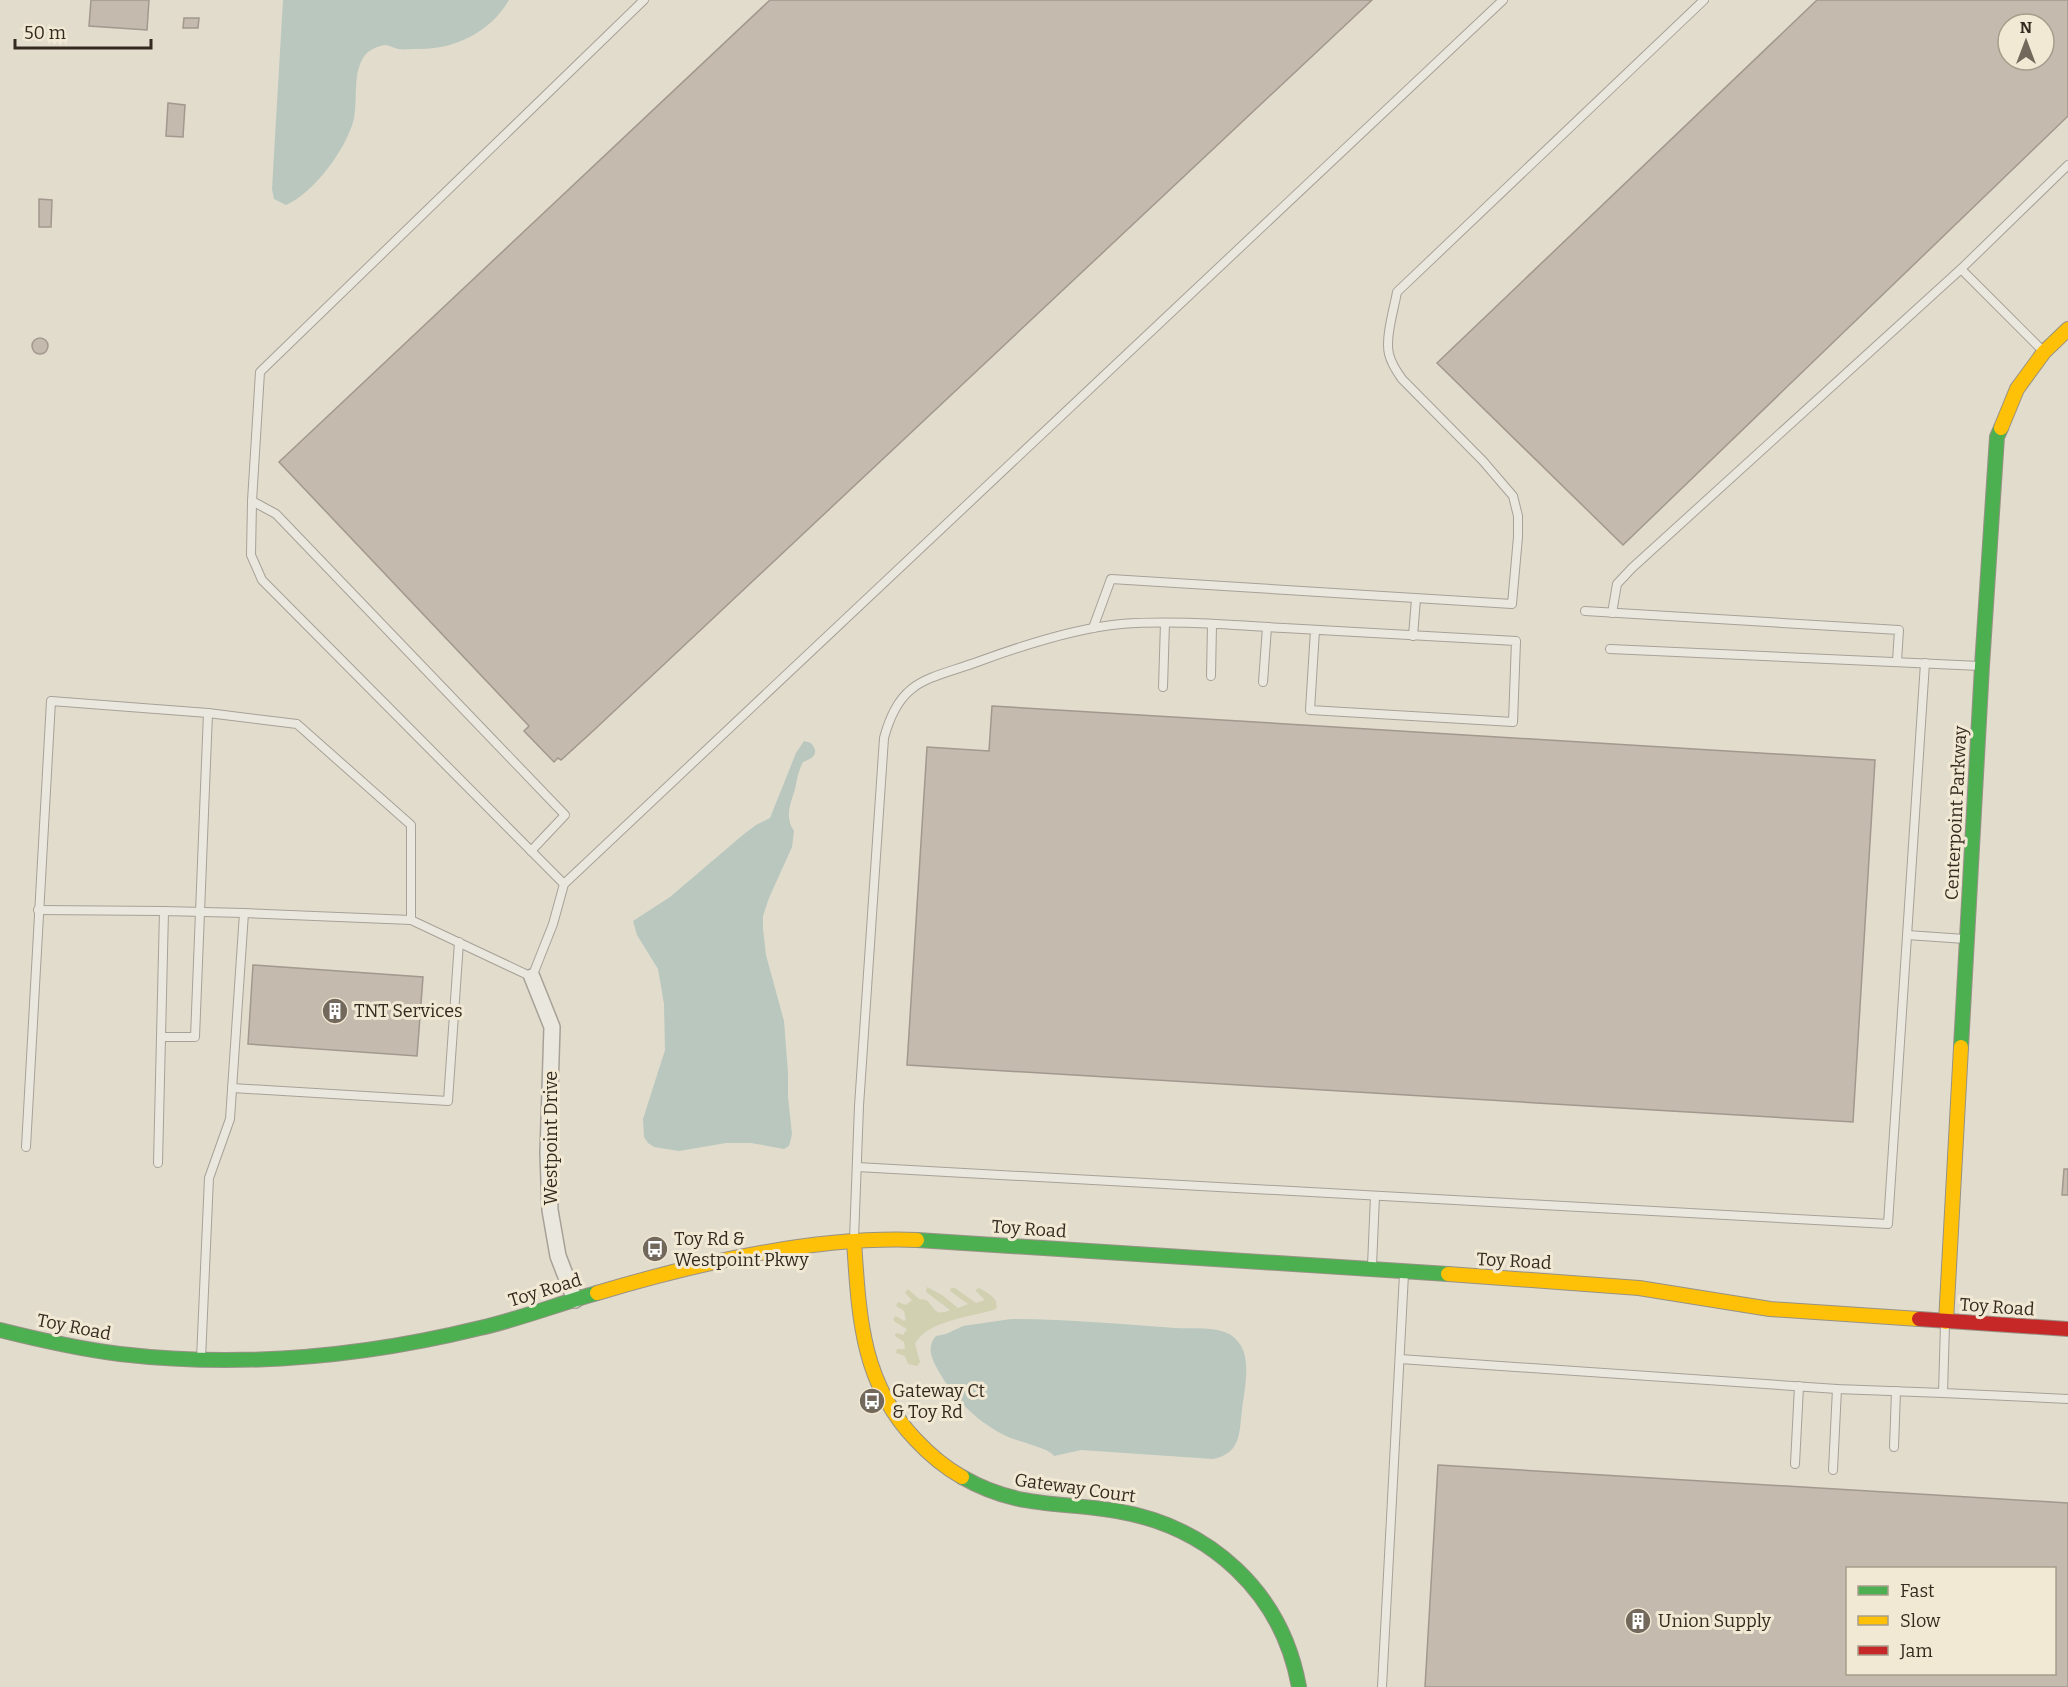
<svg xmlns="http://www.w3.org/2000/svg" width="2068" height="1687" font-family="Bitter,serif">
<rect width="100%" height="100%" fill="#e2dccd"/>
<!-- green -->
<path fill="#d1d0b1" d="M927 1287 942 1295 958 1308 968 1304 950 1291 951 1288H955L976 1303 985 1300 975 1290 979 1288C987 1292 1000 1299 996 1309 973 1317 927 1320 915 1344L920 1362 917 1366 908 1364 905 1356 896 1353 897 1349H905L904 1342 895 1336V1334L897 1333 903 1335 907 1329 895 1322 893 1319 896 1316 904 1321 906 1320 904 1311 896 1306 898 1302 906 1305 912 1300 905 1293 908 1289 919 1299 926 1300C936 1308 934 1317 950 1310L926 1292Z"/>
<!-- water -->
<g fill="#b9c7be">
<path d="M283 0H509C490 33 453 50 416 49 411 49 404 50 398 49 394 48 389 45 385 45 378 46 369 50 365 55 352 73 358 98 354 118 348 147 313 194 286 205L274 199 272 189Z"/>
<path d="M804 741 811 743C820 754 813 758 803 762 798 771 797 780 795 789 791 803 784 817 794 831L792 847 769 898 763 916V929L766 955 784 1021 788 1073V1097L792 1134 789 1146 784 1149 751 1143H726L679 1151 654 1147 648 1143 644 1137 643 1119 665 1050 664 1004 658 969 637 935 633 921 670 897 744 834 756 825 770 818 796 753Z"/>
<path d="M1011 1319C1066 1319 1120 1324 1175 1328 1192 1329 1214 1326 1229 1334 1232 1335 1237 1340 1239 1343 1252 1359 1244 1391 1242 1410 1239 1434 1241 1453 1213 1459L1081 1450 1054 1456C1050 1448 1015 1441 1004 1435 976 1421 953 1397 938 1370 932 1359 926 1347 936 1336L946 1334 963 1326Z"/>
</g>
<!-- building -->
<g fill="#c5baae" stroke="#a2988d" stroke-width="1.5" fill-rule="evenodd">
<polygon points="91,0 149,0 147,30 89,26"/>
<polygon points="770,0 1372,0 593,731 561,760 558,758 554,762 524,731 529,726 279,462"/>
<path d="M1817 0H2068V116L1623 545 1437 363ZM2008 24H2044V60H2008Z"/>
<polygon points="184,18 199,18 198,28 183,28"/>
<polygon points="168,103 185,105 183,137 166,136"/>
<polygon points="39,199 52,200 51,227 39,227"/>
<circle cx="40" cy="346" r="8"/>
<polygon points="992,706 1875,760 1853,1122 907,1065 927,747 989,751"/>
<polygon points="253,965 423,977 417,1056 248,1044"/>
<polygon points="2064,1169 2068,1169 2068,1195 2062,1195"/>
<path d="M1438 1465 2068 1503V1687H1425ZM1848 1568H2054V1674H1848Z"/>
</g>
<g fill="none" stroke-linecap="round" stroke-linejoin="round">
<!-- lane casing -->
<g stroke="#a7a197" stroke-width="10">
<g id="lane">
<polyline points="2043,351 1961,269 2068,165"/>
<polyline points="252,501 276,514 565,815 531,851"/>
<polyline points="1585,611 1899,630 1897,661"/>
<polyline points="1612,613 1617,584 1632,568 1961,269"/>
<path d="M1093 628 1111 579 1512 604 1518 537V516L1513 496 1483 461 1402 379C1397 372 1391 363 1389 354 1385 338 1394 309 1397 292L1704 0"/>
<polyline points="1413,636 1416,599"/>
<polyline points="1610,649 1980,666"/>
<polyline points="1211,676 1212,624"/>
<polyline points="1263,682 1267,627"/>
<polyline points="1163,687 1165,623"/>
<polyline points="564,884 262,580 251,555 252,501 260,372 644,0"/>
<polyline points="38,910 164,911"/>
<polyline points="1907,935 1965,939"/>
<polyline points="161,1037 195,1037 208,713"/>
<polyline points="232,1088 448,1101 459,942"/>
<polyline points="26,1147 51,701 208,713 297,724 411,825 411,920"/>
<polyline points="158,1163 164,911 244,913"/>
<polyline points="857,1167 1888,1224 1925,663"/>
<path d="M854 1239 859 1106 884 738C900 678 928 680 980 661 1021 646 1078 628 1121 624 1175 620 1230 625 1284 628 1362 632 1439 637 1516 641L1513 722 1310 710 1315 630"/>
<polyline points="1372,1266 1375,1196"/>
<polyline points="201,1359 209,1178 230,1119 244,913 411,920 532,977 553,924 564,884 1503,0"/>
<polyline points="1400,1359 1837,1389 1943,1393 1945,1324"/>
<polyline points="1943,1393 2068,1399"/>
<polyline points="1894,1447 1896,1391"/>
<polyline points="1795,1464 1799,1386"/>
<polyline points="1833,1470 1837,1389"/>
<polyline points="1382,1687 1404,1274"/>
</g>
</g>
<!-- street casing -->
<g stroke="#a7a197" stroke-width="18">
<polyline id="street" points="532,977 552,1027 548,1153 550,1210 558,1256 575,1300"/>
</g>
<!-- fast casing -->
<g stroke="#979186" stroke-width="16">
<g id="fast">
<polyline points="1961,1047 1982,666 1997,437 2001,428"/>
<polyline points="917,1240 1448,1274"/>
<path d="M0 1330C40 1340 79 1349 120 1354 241 1368 362 1357 480 1328 520 1319 558 1304 597 1293"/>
<path d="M962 1477C1018 1509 1057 1501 1117 1511 1210 1527 1282 1592 1299 1687"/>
</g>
</g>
<!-- slow casing -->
<g stroke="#979186" stroke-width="16">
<g id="slow">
<polyline points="2001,428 2017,389 2044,352 2068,329"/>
<path d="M854 1241C859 1315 861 1382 915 1439 929 1454 944 1467 962 1477"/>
<polyline points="1448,1274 1639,1288 1770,1309 1919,1319"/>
<path d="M597 1293C697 1263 813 1236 917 1240"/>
<polyline points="1946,1322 1961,1047"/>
</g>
</g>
<!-- jam casing -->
<g stroke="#979186" stroke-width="16">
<polyline id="jam" points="1919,1319 2068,1329"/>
</g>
<!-- lane -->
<use href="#lane" stroke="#eae7df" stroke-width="8"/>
<!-- street -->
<use href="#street" stroke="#eae7df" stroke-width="15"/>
<!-- fast -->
<use href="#fast" stroke="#4caf50" stroke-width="14"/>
<!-- slow -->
<use href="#slow" stroke="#ffc107" stroke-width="14"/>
<!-- jam -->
<use href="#jam" stroke="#c62828" stroke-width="14"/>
</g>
<!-- icons -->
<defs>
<g id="building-disc" transform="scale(1.35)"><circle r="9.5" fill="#72685c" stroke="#f2e9d4"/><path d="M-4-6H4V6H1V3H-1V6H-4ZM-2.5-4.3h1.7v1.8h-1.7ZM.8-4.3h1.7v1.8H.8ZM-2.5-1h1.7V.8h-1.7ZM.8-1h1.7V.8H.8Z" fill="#fff"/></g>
<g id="bus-disc" transform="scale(1.35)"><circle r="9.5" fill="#72685c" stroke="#f2e9d4"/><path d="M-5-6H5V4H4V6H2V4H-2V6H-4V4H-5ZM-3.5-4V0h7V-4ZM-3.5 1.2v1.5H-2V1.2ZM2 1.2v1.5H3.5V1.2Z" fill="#fff"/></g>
</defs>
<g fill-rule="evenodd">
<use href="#building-disc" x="335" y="1011"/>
<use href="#bus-disc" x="655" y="1249"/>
<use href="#bus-disc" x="872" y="1401"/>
<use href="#building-disc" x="1638" y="1621"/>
</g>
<g text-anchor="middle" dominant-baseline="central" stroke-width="6" stroke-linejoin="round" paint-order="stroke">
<!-- street labels -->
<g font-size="18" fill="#352a1f" stroke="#f2e9d4">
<text transform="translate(1956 813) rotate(-87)">Centerpoint Parkway</text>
<text transform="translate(551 1138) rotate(-90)">Westpoint Drive</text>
<text transform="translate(1029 1229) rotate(4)">Toy Road</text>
<text transform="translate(1514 1261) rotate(3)">Toy Road</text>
<text transform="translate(545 1290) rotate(-17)">Toy Road</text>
<text transform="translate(1997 1307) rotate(4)">Toy Road</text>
<text transform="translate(74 1327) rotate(11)">Toy Road</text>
<text transform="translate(1075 1488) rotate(8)">Gateway Court</text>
</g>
<!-- poi labels -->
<g font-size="18" fill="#352a1f" stroke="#f2e9d4" text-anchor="start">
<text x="354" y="1011">TNT Services</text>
<text x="674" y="1239">Toy Rd &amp;<tspan x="674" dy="21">Westpoint Pkwy</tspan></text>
<text x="892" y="1391">Gateway Ct<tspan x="892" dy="21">&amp; Toy Rd</tspan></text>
<text x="1658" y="1621">Union Supply</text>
</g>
</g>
<!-- legend -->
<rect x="1846" y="1567" width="210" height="108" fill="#f2e9d4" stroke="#a69d8c" stroke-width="1.5"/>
<rect x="1858" y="1586" width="30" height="9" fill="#4caf50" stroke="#a69d8c" stroke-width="1.5"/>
<text x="1900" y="1597" font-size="18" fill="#352a1f">Fast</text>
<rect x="1858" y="1616" width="30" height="9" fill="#ffc107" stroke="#a69d8c" stroke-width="1.5"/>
<text x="1900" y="1627" font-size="18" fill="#352a1f">Slow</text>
<rect x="1858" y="1646" width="30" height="9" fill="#c62828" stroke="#a69d8c" stroke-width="1.5"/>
<text x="1900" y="1657" font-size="18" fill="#352a1f">Jam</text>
<!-- north arrow -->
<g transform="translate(2026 42)"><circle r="28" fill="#f2e9d4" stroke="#a69d8c" stroke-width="1.5"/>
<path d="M0-4.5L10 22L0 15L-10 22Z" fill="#72685c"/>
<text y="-9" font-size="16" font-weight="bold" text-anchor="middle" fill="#352a1f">N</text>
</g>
<!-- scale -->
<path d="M15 39v9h136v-9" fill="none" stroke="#352a1f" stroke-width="3"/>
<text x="24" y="39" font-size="18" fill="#352a1f" stroke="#f2e9d4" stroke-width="4.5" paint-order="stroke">50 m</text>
</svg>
